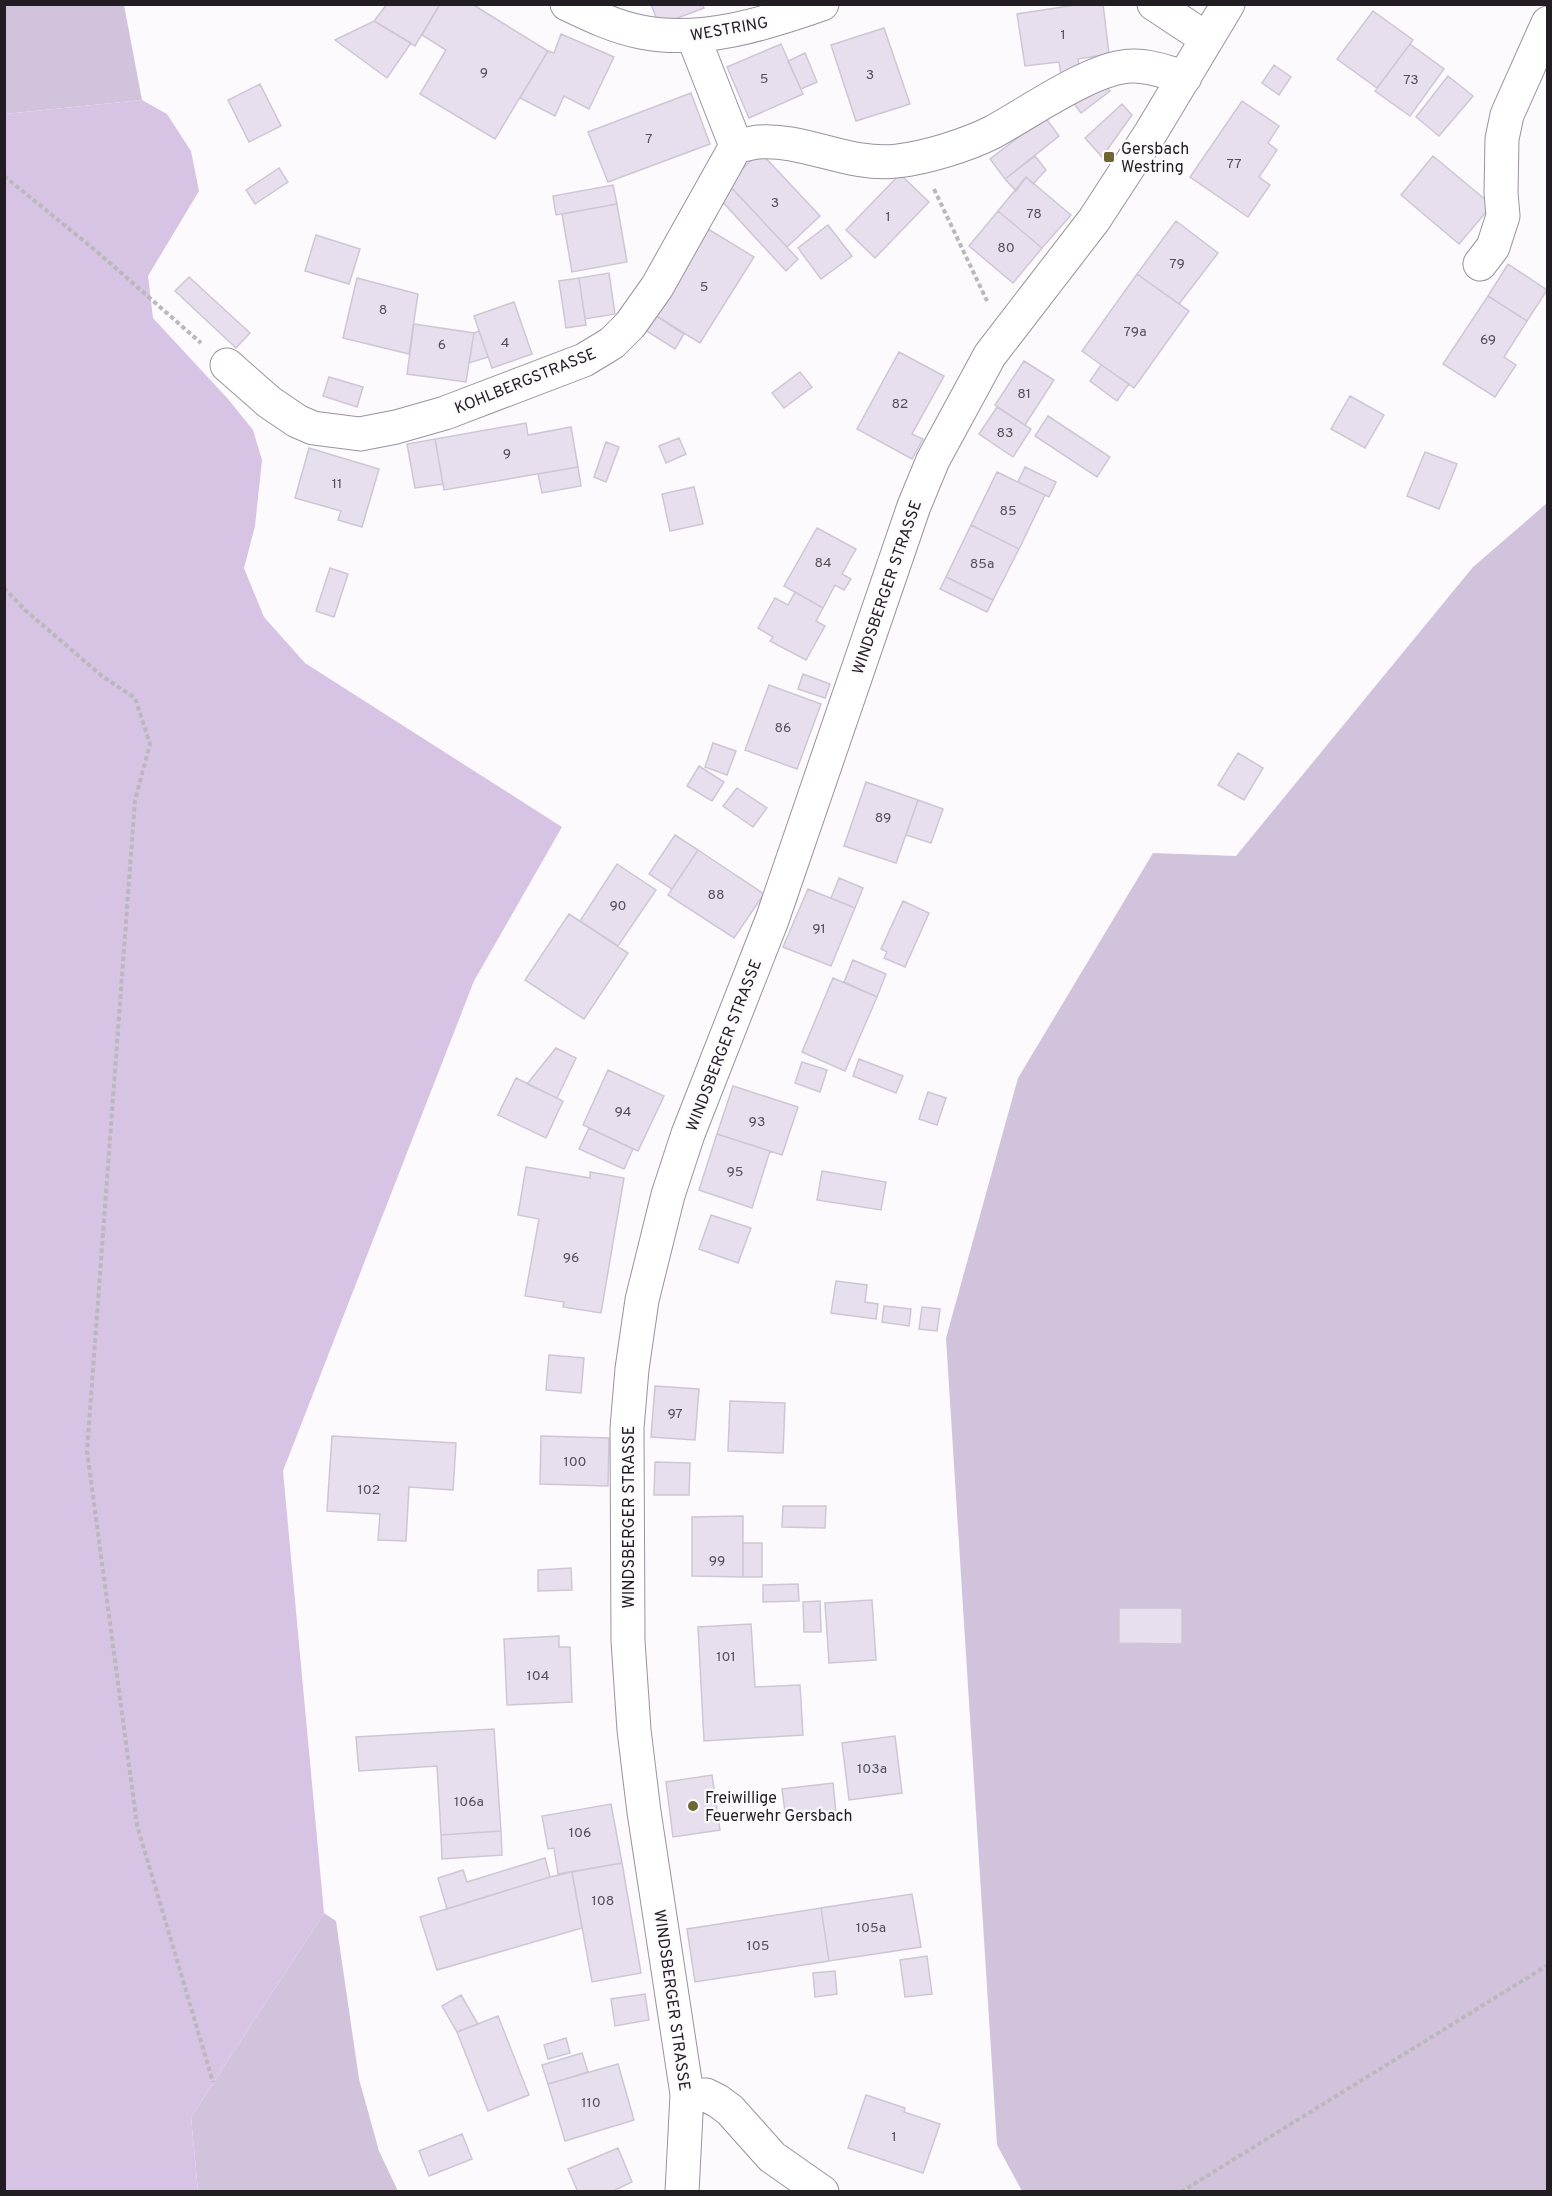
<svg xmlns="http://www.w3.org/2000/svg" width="1552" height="2196" viewBox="0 0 1552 2196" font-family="Overpass,sans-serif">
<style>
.green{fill:#d2c3dd}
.forest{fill:#d7c4e4}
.building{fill:#e7dfee;stroke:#cfc6d5;stroke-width:1.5}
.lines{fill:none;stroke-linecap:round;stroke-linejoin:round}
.minor-casing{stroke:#9a92a0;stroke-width:35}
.path{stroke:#bab8bb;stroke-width:4;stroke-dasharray:4.5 3;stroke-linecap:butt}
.minor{stroke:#fff;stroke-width:33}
.poi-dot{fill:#6e6733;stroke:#fcfafd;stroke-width:2}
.labels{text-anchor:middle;stroke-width:4.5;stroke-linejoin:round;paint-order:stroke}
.number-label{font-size:14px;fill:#524e56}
.street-label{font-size:16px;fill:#211d23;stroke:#fcfafd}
.poi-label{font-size:16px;fill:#211d23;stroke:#fcfafd;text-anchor:start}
</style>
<rect width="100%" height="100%" fill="#fcfafd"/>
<path class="green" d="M5,5H124L142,100L5,114Z
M1547,503V2191H1022L997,2145L946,1338L1018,1078L1153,853L1236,856L1473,567Z
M324,1913L336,1921L359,2079L379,2151L398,2191H198L191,2117Z"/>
<path class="forest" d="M142,100L167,114L191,151L199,191L148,276L153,318L228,399L253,430L262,460L255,526L244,568L264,617L305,663L562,827L474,981L283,1471L324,1913L191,2117L198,2191H5V114Z"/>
<path class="building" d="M387,4H440L415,46L374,21Z
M440,4H472L548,51L495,139L420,94L446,50L422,35Z
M651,4H702L704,8L659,25Z
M1082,4H1103L1109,54L1078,59L1080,72L1061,75L1059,62L1025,66L1017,14Z
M1373,11L1413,40L1377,88L1337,59Z
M374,21L411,43L387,78L335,40Z
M884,28L910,104L856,121L831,45Z
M561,34L614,57L589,109L564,96L555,116L520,98L548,51L554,53Z
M781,44L803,94L749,118L727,67Z
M1410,44L1444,69L1410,116L1375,91Z
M805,53L817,82L801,89L788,61Z
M1274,65L1291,77L1279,95L1262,83Z
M1448,76L1473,96L1439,136L1416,117Z
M1101,79L1110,91L1081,113L1072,101Z
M260,84L281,126L249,142L228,100Z
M691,93L710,144L608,182L588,132Z
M1242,101L1279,126L1268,143L1277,150L1259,177L1270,185L1248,217L1190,177Z
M1122,104L1132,115L1102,157L1085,138Z
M1045,117L1059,136L1005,179L990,159Z
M760,152L820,216L787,247L727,183Z
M1035,156L1046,170L1033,184L1026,177L1016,191L1005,179Z
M1433,156L1492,205L1459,244L1401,195Z
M279,168L288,182L255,204L246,190Z
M900,174L929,202L875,258L846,230Z
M1026,177L1071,215L1042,248L998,211Z
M613,185L617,204L556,215L553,196Z
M731,187L798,259L786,271L719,198Z
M617,204L627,262L572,272L562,214Z
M998,211L1042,248L1013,283L969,246Z
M1176,221L1218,253L1179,304L1137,274Z
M828,225L852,256L821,279L798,248Z
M708,229L754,257L700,343L655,315Z
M316,235L360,249L349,284L305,271Z
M1508,264L1547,290L1527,321L1488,296Z
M609,273L615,314L585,319L579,278Z
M1137,274L1189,311L1134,388L1082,351Z
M189,277L250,333L236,348L175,291Z
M357,278L418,294L409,354L343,338Z
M579,278L586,325L566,328L559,281Z
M1488,296L1527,321L1504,357L1516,365L1495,397L1443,364Z
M514,302L532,354L492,368L474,316Z
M655,315L684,334L675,349L645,330Z
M414,324L474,333L466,382L407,374Z
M479,331L488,357L469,363L474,333Z
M899,352L944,376L912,434L923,439L912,459L857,429Z
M1024,361L1054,380L1025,425L995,405Z
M1101,365L1129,384L1117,401L1090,381Z
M800,372L812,387L784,408L772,393Z
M329,377L363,387L357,407L323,396Z
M1350,396L1384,415L1365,448L1331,429Z
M997,407L1031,429L1013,457L979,434Z
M1048,416L1110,457L1097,477L1035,436Z
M526,423L528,435L571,427L578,467L444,490L435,439Z
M679,438L686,454L666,463L659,446Z
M435,439L443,484L415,488L407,444Z
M606,442L619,447L606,482L594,477Z
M309,448L379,469L362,527L338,520L341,511L295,498Z
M1425,452L1457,464L1439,509L1407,496Z
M578,467L581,486L542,493L538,474Z
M1025,467L1056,482L1049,497L1018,482Z
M997,472L1045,495L1019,549L971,525Z
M694,487L703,524L670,531L662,494Z
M971,525L1019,549L993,600L946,577Z
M817,528L856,549L842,574L851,579L844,590L835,585L823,608L784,586Z
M330,568L348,574L334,617L316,611Z
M946,577L993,600L987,612L940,589Z
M795,592L823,608L816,621L825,626L806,660L770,641L773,637L758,628L775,598L788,605Z
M803,674L830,684L825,698L798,689Z
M769,685L821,704L797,769L745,750Z
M713,743L736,751L727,775L705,767Z
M1238,753L1263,768L1244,800L1218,785Z
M699,766L724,782L712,801L687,786Z
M866,782L918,800L896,863L844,846Z
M737,788L767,808L753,827L723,806Z
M918,800L943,809L931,843L906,835Z
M675,835L698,850L672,889L649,874Z
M698,850L764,894L734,938L668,895Z
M617,864L656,890L618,946L580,921Z
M839,878L863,888L855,908L831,898Z
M808,889L855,908L831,966L783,947Z
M903,901L929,913L905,967L884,958L887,952L881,949Z
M569,914L628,953L584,1019L525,980Z
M853,960L886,974L877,997L844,982Z
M833,978L877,997L845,1071L802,1052Z
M556,1048L576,1058L557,1098L527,1084Z
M859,1059L903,1076L896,1093L853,1076Z
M802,1062L827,1070L820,1092L795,1083Z
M608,1070L664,1096L638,1151L583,1125Z
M516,1078L563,1101L546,1138L498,1115Z
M733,1086L798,1107L782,1155L717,1134Z
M928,1092L946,1098L937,1125L919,1119Z
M589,1128L633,1149L624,1169L579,1149Z
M717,1134L770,1151L752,1208L699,1190Z
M526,1167L590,1178V1172L624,1178L601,1313L563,1307L564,1302L525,1296L539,1219L518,1215Z
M822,1171L886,1182L881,1210L817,1200Z
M711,1215L751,1228L738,1263L699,1249Z
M836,1281L867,1285L865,1302L878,1304L876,1319L831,1313Z
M884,1306L911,1309L909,1326L882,1322Z
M922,1307L940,1309L937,1331L919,1329Z
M549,1355L584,1358L581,1393L546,1390Z
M655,1386L699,1389L695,1440L651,1437Z
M730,1401L785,1403L783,1453L728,1451Z
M332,1436L456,1443L453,1490L409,1487L406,1541L378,1540L380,1514L327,1511Z
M541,1436L609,1438L608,1486L540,1484Z
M655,1462L690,1463L689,1495H654Z
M783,1506H826L825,1528L782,1527Z
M743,1516V1577L692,1576V1517Z
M743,1543H762V1577H743Z
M571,1568L572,1590L538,1591V1570Z
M798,1584L799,1601L763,1602V1585Z
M872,1600L876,1660L829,1663L825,1603Z
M820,1601L821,1632H804L803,1602Z
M1119,1608H1182V1644L1119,1643Z
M751,1624L755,1687L800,1685L803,1735L704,1741L698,1627Z
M559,1636V1647H570L572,1702L507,1705L504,1639Z
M494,1729L501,1831L441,1835L437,1766L359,1771L356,1737Z
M895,1736L902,1793L849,1800L842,1743Z
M712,1775L720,1830L673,1837L666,1782Z
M833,1783L836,1813L786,1820L782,1789Z
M611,1804L622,1863L558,1874L554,1848L548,1849L542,1816Z
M501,1831L502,1855L442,1859L441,1835Z
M545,1858L550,1877L447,1909L438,1878L463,1870L467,1882Z
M622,1863L641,1973L592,1982L572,1872Z
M572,1872L582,1928L437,1970L420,1917L550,1877Z
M912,1894L921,1947L829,1961L821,1908Z
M821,1908L829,1961L695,1982L687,1929Z
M927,1956L932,1994L905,1997L900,1960Z
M835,1971L837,1994L815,1997L813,1973Z
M645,1994L649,2020L615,2026L611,1999Z
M461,1995L478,2024L457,2032L442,2006Z
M498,2016L529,2095L488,2111L457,2032Z
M566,2038L570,2053L548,2059L544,2045Z
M582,2053L588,2072L548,2084L542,2065Z
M618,2064L634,2120L565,2141L548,2084Z
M866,2095L905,2108L904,2112L940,2124L923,2173L848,2148Z
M462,2134L472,2159L429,2176L419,2151Z
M618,2148L632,2182L611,2192H578L568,2169Z"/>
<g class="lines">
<defs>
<path id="minor" d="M567,4C590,15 615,27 641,32C702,44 765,24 822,4
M1154,4L1207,39
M736,146C743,145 751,143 758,142C804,138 849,167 897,161C926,158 967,145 993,132C1028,113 1094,66 1132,66C1149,65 1168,73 1185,77
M1480,264L1493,247L1503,216L1501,193L1502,139L1507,115L1548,23
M227,365L269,402L297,421L313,428L360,434L396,427L445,413L584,360L612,343L630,325L657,287L736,146L693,36
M687,2094L706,2095L718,2101L730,2110L772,2157L822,2192
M682,2192L687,2094L644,1812L634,1730L628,1641L627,1428L632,1369L642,1300L668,1195L688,1134L772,920L914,506L933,460L990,355L1094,220L1150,134L1228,4"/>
</defs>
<use href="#minor" class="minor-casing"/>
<path class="path" d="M4,176L95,250L201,343
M934,189L987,301
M4,588L25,610L102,676L135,698L150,744L135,800L87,1451L137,1825L213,2082
M1181,2192L1548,1965"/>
<use href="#minor" class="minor"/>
</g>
<g class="poi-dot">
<rect x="1103" y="151" width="12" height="12" rx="3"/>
<circle cx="693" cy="1806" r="6"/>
</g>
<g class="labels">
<g class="number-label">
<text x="1063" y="39">1</text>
<text x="484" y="77">9</text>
<text x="870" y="79">3</text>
<text x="764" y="83">5</text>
<text x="1411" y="84">73</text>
<text x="649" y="143">7</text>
<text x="1234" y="168">77</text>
<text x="775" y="207">3</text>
<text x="1034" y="218">78</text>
<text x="888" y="221">1</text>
<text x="1006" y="252">80</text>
<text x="1177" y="268">79</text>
<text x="704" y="291">5</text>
<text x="383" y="314">8</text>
<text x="1135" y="336">79a</text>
<text x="1488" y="344">69</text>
<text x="505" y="347">4</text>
<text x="442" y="349">6</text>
<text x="1024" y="398">81</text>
<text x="900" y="408">82</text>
<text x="1005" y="437">83</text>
<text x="507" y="458">9</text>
<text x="337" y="488">11</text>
<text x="1008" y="515">85</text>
<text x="823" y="567">84</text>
<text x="982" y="568">85a</text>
<text x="783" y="732">86</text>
<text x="883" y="822">89</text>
<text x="716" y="899">88</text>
<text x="618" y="910">90</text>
<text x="819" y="933">91</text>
<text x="623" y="1116">94</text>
<text x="757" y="1126">93</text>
<text x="735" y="1176">95</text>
<text x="571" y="1262">96</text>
<text x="675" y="1418">97</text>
<text x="575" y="1466">100</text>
<text x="369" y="1494">102</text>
<text x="717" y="1565">99</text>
<text x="726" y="1661">101</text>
<text x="538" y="1680">104</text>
<text x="872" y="1773">103a</text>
<text x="469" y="1806">106a</text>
<text x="580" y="1837">106</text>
<text x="603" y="1905">108</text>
<text x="871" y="1932">105a</text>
<text x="758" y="1950">105</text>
<text x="591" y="2107">110</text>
<text x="894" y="2141">1</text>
</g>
<g class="street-label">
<text transform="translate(729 28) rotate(-10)" y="6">WESTRING</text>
<text transform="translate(525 380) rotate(-22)" y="6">KOHLBERGSTRASSE</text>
<text transform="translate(886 587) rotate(-71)" y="6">WINDSBERGER STRASSE</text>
<text transform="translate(723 1045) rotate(-69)" y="6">WINDSBERGER STRASSE</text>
<text transform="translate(628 1517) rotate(-90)" y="6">WINDSBERGER STRASSE</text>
<text transform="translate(673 2000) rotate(82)" y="6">WINDSBERGER STRASSE</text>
</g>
<g class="poi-label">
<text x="1121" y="154">Gersbach<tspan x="1121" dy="18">Westring</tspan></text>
<text x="705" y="1803">Freiwillige<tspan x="705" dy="18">Feuerwehr Gersbach</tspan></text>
</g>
</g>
<rect width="1552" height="2196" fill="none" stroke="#211d23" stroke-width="12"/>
</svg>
